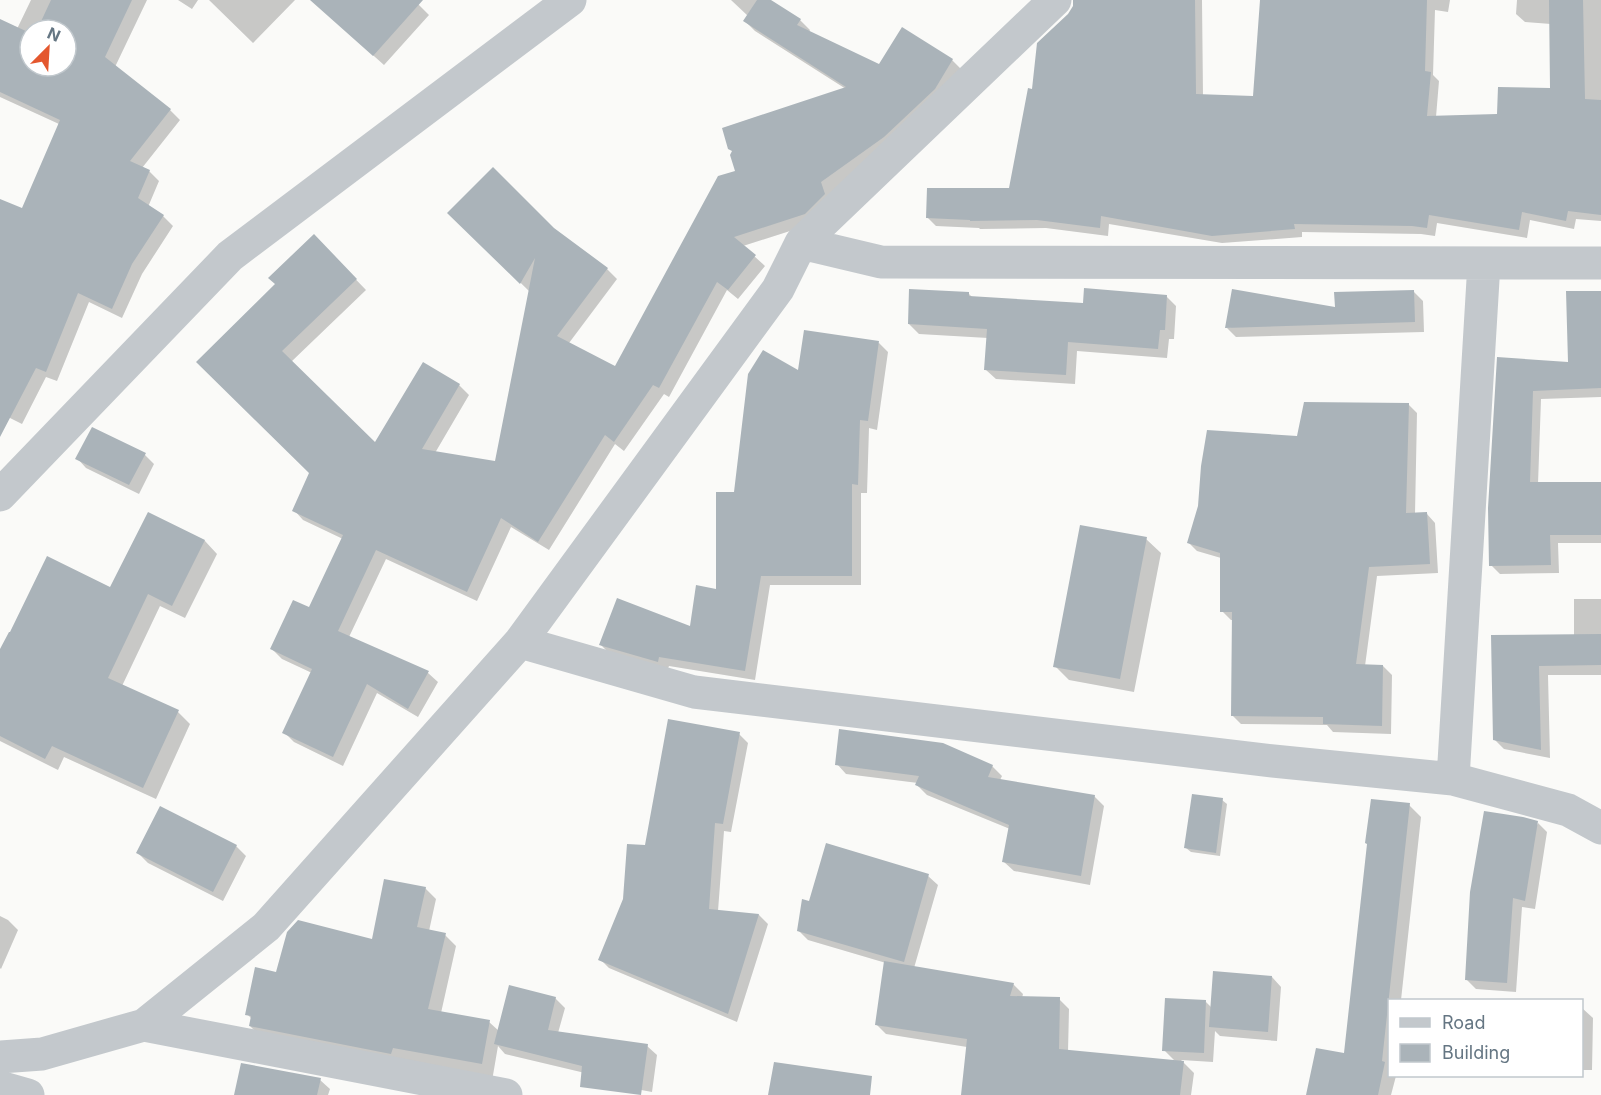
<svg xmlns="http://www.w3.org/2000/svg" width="1601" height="1095" viewBox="0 0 1601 1095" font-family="Inter,sans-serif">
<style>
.shadow{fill:#0003;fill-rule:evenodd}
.building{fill:#aab3b9}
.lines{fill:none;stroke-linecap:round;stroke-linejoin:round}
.minor{stroke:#c3c8cc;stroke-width:33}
</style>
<rect width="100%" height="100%" fill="#fafaf8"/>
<path class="shadow" d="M31,0H147L115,67L170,110L180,120L142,168L149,171L159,181L148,207L163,216L173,226L142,274L122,318L89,302L57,381L46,377L22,424L0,413V206L23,210L59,124L0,97V21L17,29ZM30,30H66V66H30Z
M178,0H198L192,9Z
M209,0H295L253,43Z
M311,0H414L429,15L384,65Z
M731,0H769L800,20L810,30L809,32L879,66L952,60L962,70L815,223L743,246L765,266L738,299L727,290L669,397L664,394L624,451L615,444L549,550L511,527L477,601L386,559L349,637L428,673L438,682L418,717L377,693L343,766L294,742L284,732L312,673L282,659L272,649L310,609L343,539L303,520L294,510L311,473L198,362L277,284L314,236L366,290L291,362L375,445L459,385L469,395L435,453L496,463L530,292L449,213L553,229L607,269L617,279L569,343L616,368L737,172L846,89L755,31L745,21L748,16Z
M1075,0H1202L1203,96L1254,98L1348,0H1450L1448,12L1435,10L1433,75L1439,81L1436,117L1499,116L1552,89L1551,24L1525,22L1516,14L1517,0H1601V221L1576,219L1574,229L1530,220L1527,238L1437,223L1435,236L1421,234L1302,232V237L1222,243L1109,224L1108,236L1046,228L980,229L979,228L936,226L927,217L1010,189L1033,90L1074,6Z
M1413,291L1423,301L1424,332L1236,337L1227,328L1336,308Z
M1601,293V397L1541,399L1538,484H1601V543H1558L1559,573L1500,574L1491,565L1499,359L1569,364Z
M969,294L973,298L1084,305L1166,296L1176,306L1174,339H1169L1167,358L1077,351L1075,384L996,379L986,370L988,338L919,334L909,324Z
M879,343L888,352L877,430L869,428L867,493H861V585H770L755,680L669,666L667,671L610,654L601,645L691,628L718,590L735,493L799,373Z
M1408,404L1417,413L1415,514H1427L1435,523L1438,573L1377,576L1365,666H1383L1392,675L1391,734L1333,732L1327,725L1241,724L1232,715L1234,620H1231L1222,611L1221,558L1197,551L1188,542L1298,437Z
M145,455L154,464L139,494L86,468L77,458Z
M149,514L205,541L217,554L185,618L160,606L122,686L178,712L190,724L156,799L64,757L58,770L0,741V652L111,589Z
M1146,539L1161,553L1134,692L1069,680L1055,666Z
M1574,599H1601V675H1548L1550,758L1504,749L1494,739L1492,636H1574Z
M739,734L748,743L731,832L724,831L718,911L759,915L768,924L737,1022L609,968L600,959L646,847Z
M837,764L992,766L1002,776L1000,780L1094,796L1104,806L1090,885L1014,871L1004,862L1010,829L927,795L917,785L918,783L846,774Z
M1222,800L1227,804L1220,856L1191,852L1186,848Z
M1409,805L1421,817L1401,1000H1390V1076H1396L1391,1095H1308L1346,1055Z
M1538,823L1547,832L1535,909L1522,907L1516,992L1476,989L1466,979Z
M236,846L246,856L223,901L148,863L138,853Z
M928,876L938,885L914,968L1013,984L1023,994L1022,998L1059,999L1069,1009L1068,1052L1176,1062L1164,1050L1206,1002L1212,1008L1272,977L1281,987L1277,1041L1220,1036L1215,1031L1213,1062L1181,1060L1194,1073L1191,1095H963L967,1047L886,1034L876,1024L886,963L808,940L798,930L810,902Z
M425,888L436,899L429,931L445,935L456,946L441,1013L489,1022L499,1031L555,998L565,1008L558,1033L647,1046L657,1055L652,1092L593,1081L585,1073L505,1054L498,1046L492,1081L261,1037L250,1026L252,1019L247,1014L277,974L373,941Z
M0,916L8,920L18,930L1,969L0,968Z
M1582,1008L1593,1018L1592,1070H1582Z
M320,1080L330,1089L328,1095H236Z"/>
<path class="building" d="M51,0H132L105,57L171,109L130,161L150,170L138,198L164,215L132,264L112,309L78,293L46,372L36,368L0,437V199L22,208L60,120L0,92V19L30,33V66H66V30H37Z
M310,0H423L373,56Z
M757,0H771L801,19L797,25L879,64L902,27L953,59L935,89L884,137L821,182L825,194L805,214L734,237L756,255L728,290L717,282L659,388L653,385L614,442L605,435L538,542L501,518L467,592L376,550L338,631L429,671L408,709L367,684L333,757L282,733L312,669L270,649L293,600L309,607L343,535L292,511L309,473L196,362L275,284L268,278L314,234L357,279L282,351L375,442L423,362L460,384L422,449L495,461L535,258L520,284L447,213L493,167L554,228L608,268L557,336L615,366L718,176L735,171L730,155L732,151L728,149L722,128L846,87L743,21Z
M1073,0H1195L1196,94L1253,96L1260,0H1427L1425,71L1431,72L1427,116L1497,114L1498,87L1550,88L1549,0H1583L1585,99L1601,100V215L1568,211L1566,221L1522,212L1519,230L1429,215L1427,228L1412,226L1294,224L1295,229L1212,236L1101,216L1100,228L1037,220L970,221V220L926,218L927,188H1009L1028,88L1032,89L1037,43L1068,14L1073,6Z
M1084,288L1167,295L1165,330H1160L1158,349L1068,342L1066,375L984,370L987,329L908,324L909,289L969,292V296L1083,303Z
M1232,289L1335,307L1334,292L1414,290L1415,322L1225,328Z
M1566,291H1601V388L1533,391L1530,482H1601V535H1550L1551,565L1489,566L1488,508L1497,357L1568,362Z
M804,330L879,341L868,421L860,420L858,485L852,484V576H761L745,671L659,657L658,662L599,645L617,598L690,626L696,585L716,589V492H734L748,374L763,350L798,370Z
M1304,402L1409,403L1406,513L1427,512L1430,564L1369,567L1356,664L1383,665L1382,726L1323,724V717L1231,716L1232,612H1220V553L1187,543L1198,506L1201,466L1207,430L1297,436Z
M92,427L146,453L129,485L75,459Z
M148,512L205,540L172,606L148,594L108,678L179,710L143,788L52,746L45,759L0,736V649L9,632H10L47,556L110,587Z
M1080,525L1147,537L1120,679L1053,667Z
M1601,634V665L1539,666L1541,750L1493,740L1491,635Z
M668,719L740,732L723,824L715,823L709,909L759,914L728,1014L598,960L623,899L627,844L645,845Z
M839,729L943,743L993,765L988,777L1095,795L1081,876L1002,862L1009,825L915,785L919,776L835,765Z
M1192,794L1223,798L1216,853L1184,848Z
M1371,799L1410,803L1382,1061L1385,1062L1378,1095H1306L1316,1048L1344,1053L1367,844L1365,843Z
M160,806L237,845L213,892L136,853Z
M1484,811L1523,817L1538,821L1525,901L1513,898L1507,983L1465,980L1470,892Z
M826,843L929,874L904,962L797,931L802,899L809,901Z
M384,879L426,887L417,927L446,933L428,1009L490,1020L482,1064L393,1048L391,1054L249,1026L251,1016L245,1015L255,967L276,972L287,932L298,920L372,939Z
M884,961L1014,983L1010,996L1060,997L1059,1049L1184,1061L1180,1095H961L967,1039L875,1025Z
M1213,971L1272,976L1268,1032L1209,1027Z
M509,985L556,997L548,1030L648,1044L641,1095L580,1087L582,1066L494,1044Z
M1165,998L1206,1000L1204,1053L1162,1051Z
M774,1062L872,1076L870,1095H768Z
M241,1063L321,1078L317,1095H234Z"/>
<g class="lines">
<path class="minor" d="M801,243L1055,0
M0,495L230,256L570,0
M520,642L694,692L1273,761L1453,779L1568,810L1601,828
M1453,779L1484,263
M144,1025L506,1095
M0,1057L42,1054L144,1025L266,927L520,642L778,289L801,243L881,262L1601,263
M0,1087L28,1095"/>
</g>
<rect x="1388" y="999" width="195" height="78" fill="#ffffff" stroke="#c1c8cd" stroke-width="1.5"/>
<rect x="1400" y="1018" width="30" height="9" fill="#c3c8cc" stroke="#c1c8cd" stroke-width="1.5"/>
<text x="1442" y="1029" font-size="18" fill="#657683">Road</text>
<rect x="1400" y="1044" width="30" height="18" fill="#aab3b9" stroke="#c1c8cd" stroke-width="1.5"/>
<text x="1442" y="1059" font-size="18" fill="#657683">Building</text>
<g transform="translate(48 48) rotate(24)"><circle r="28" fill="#ffffff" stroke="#c1c8cd" stroke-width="1.5"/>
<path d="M0-4.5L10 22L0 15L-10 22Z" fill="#e4572e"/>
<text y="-9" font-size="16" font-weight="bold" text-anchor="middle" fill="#657683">N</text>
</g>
</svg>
